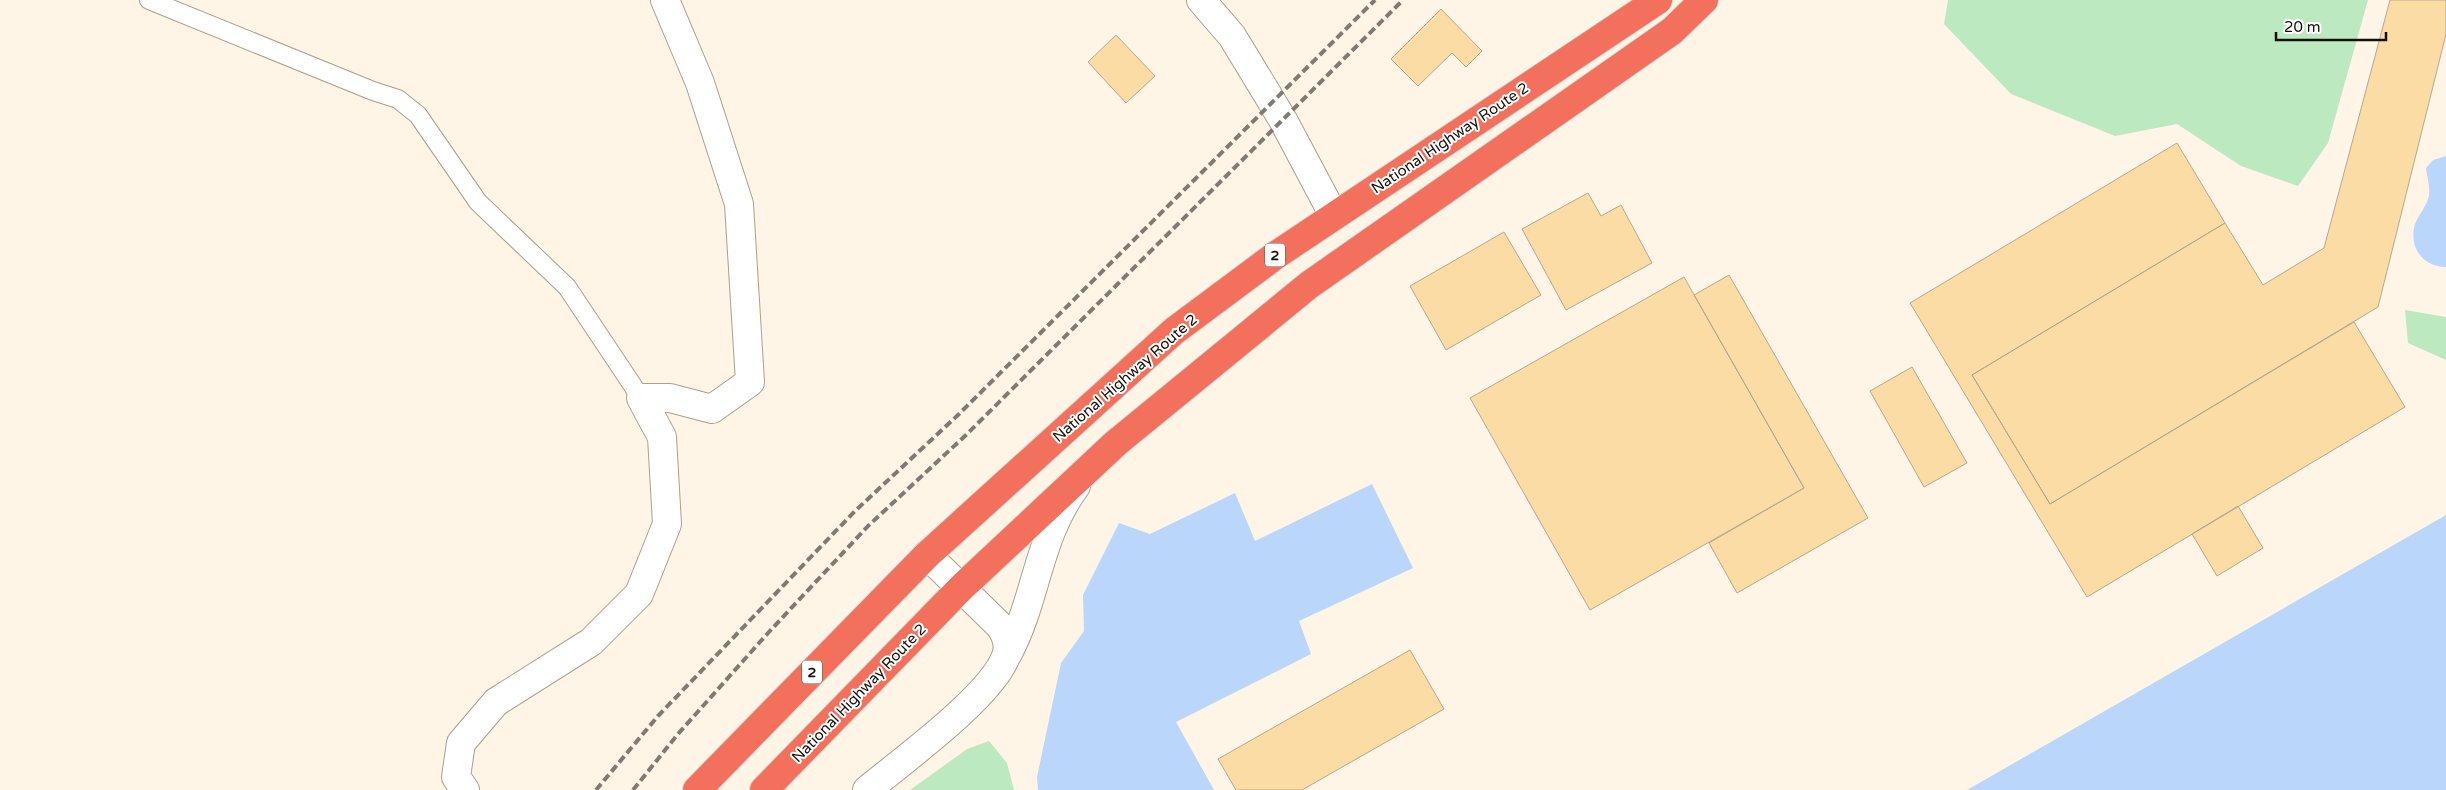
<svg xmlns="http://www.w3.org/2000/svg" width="2446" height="790" viewBox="0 0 2446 790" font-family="'Varela Round',sans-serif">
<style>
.green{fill:#bce9c0}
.water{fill:#bbd6fb}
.building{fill:#fcdca5;stroke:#b5a791}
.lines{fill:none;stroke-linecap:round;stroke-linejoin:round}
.lane-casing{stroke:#ad9f89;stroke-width:20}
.street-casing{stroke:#ad9f89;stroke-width:30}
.highway-casing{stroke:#dad9d7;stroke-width:30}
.lane{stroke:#fff;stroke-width:18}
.street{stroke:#fff;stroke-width:28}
.highway{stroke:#f3705c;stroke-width:28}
.rail{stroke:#817a70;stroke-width:4;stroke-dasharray:8 4;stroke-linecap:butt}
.labels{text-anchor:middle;stroke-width:4;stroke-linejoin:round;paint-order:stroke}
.shield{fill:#fff;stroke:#5b5852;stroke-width:1}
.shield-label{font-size:14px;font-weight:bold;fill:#151008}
.street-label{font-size:15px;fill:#151008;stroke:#fff}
</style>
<rect width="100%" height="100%" fill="#fef5e7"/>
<path class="green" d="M1948,0H2368L2328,143L2298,186L2241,166L2177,124L2115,136L2011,94L1944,24Z
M2405,310L2446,317V360L2408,343Z
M989,741L1007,763L1014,790H910L967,749Z"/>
<path class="water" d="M2446,156V267C2423,267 2408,247 2415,224C2419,214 2427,206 2429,195C2430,187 2427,176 2426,168L2433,160Z
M1372,484L1413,568L1299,621L1311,654L1176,722L1214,790H1038L1037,777L1061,663L1084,631L1083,595L1119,523L1150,534L1235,493L1255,541Z
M2446,515V790H1967Z"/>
<path class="building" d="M2390,0H2446V34L2378,307L2050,504L1972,375L2225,223L2263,285L2324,248Z
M1441,9L1482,51L1466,67L1452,53L1418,86L1391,59Z
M1116,35L1155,76L1126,103L1088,62Z
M2177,143L2225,223L1972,375L2050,504L2354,322L2405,407L2087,597L1910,303Z
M1588,193L1601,216L1621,205L1652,263L1566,310L1522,229Z
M1504,232L1541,295L1446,350L1410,286Z
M1729,275L1868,518L1737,593L1709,543L1804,488L1694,295Z
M1684,277L1804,488L1590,610L1470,398Z
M1912,367L1967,463L1924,487L1870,391Z
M2238,506L2263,548L2217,576L2192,534Z
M1410,650L1444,709L1302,790H1236L1218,759Z"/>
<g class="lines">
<defs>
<path id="lane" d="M149,0L373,91L398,99L418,115L478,202L567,287L641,398"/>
<path id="street" d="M1201,0L1232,36L1283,120L1334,216
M1007,655C1037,600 1037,538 1076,486
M465,790L456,777L461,743L496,702L591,642L639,594L667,524L662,437L641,398H670L712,409L750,382L739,204L700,83L665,0
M867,790C901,762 993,695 1006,656C1010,645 1006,634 999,625L927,555"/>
<path id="highway" d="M697,790L927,555L1174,331L1276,255L1658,0
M764,790L961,588L1116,443L1309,285L1672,31L1704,0"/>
</defs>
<use href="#lane" class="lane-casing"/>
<use href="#street" class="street-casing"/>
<use href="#highway" class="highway-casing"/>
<use href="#lane" class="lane"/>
<use href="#street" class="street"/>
<use href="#highway" class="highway"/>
<path class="rail" d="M596,790L658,716L855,511L958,415L1375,0
M633,790L678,734L768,633L868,526L966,435L1403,0"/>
</g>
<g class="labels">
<g class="shield">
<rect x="1265" y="243.5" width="20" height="23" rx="4"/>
<rect x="802" y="660.5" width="20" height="23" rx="4"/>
</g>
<g class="shield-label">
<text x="1275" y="260">2</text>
<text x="812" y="677">2</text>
</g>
<g class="street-label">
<text transform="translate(1450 138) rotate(-34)" y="5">National Highway Route 2</text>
<text transform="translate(1125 378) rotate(-41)" y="5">National Highway Route 2</text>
<text transform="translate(859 693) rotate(-46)" y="5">National Highway Route 2</text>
</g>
</g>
<path d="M2276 32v8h110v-8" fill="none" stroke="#151008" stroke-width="2.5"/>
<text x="2284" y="32" font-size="15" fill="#151008" stroke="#ffffff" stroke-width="4" paint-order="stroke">20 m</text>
</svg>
